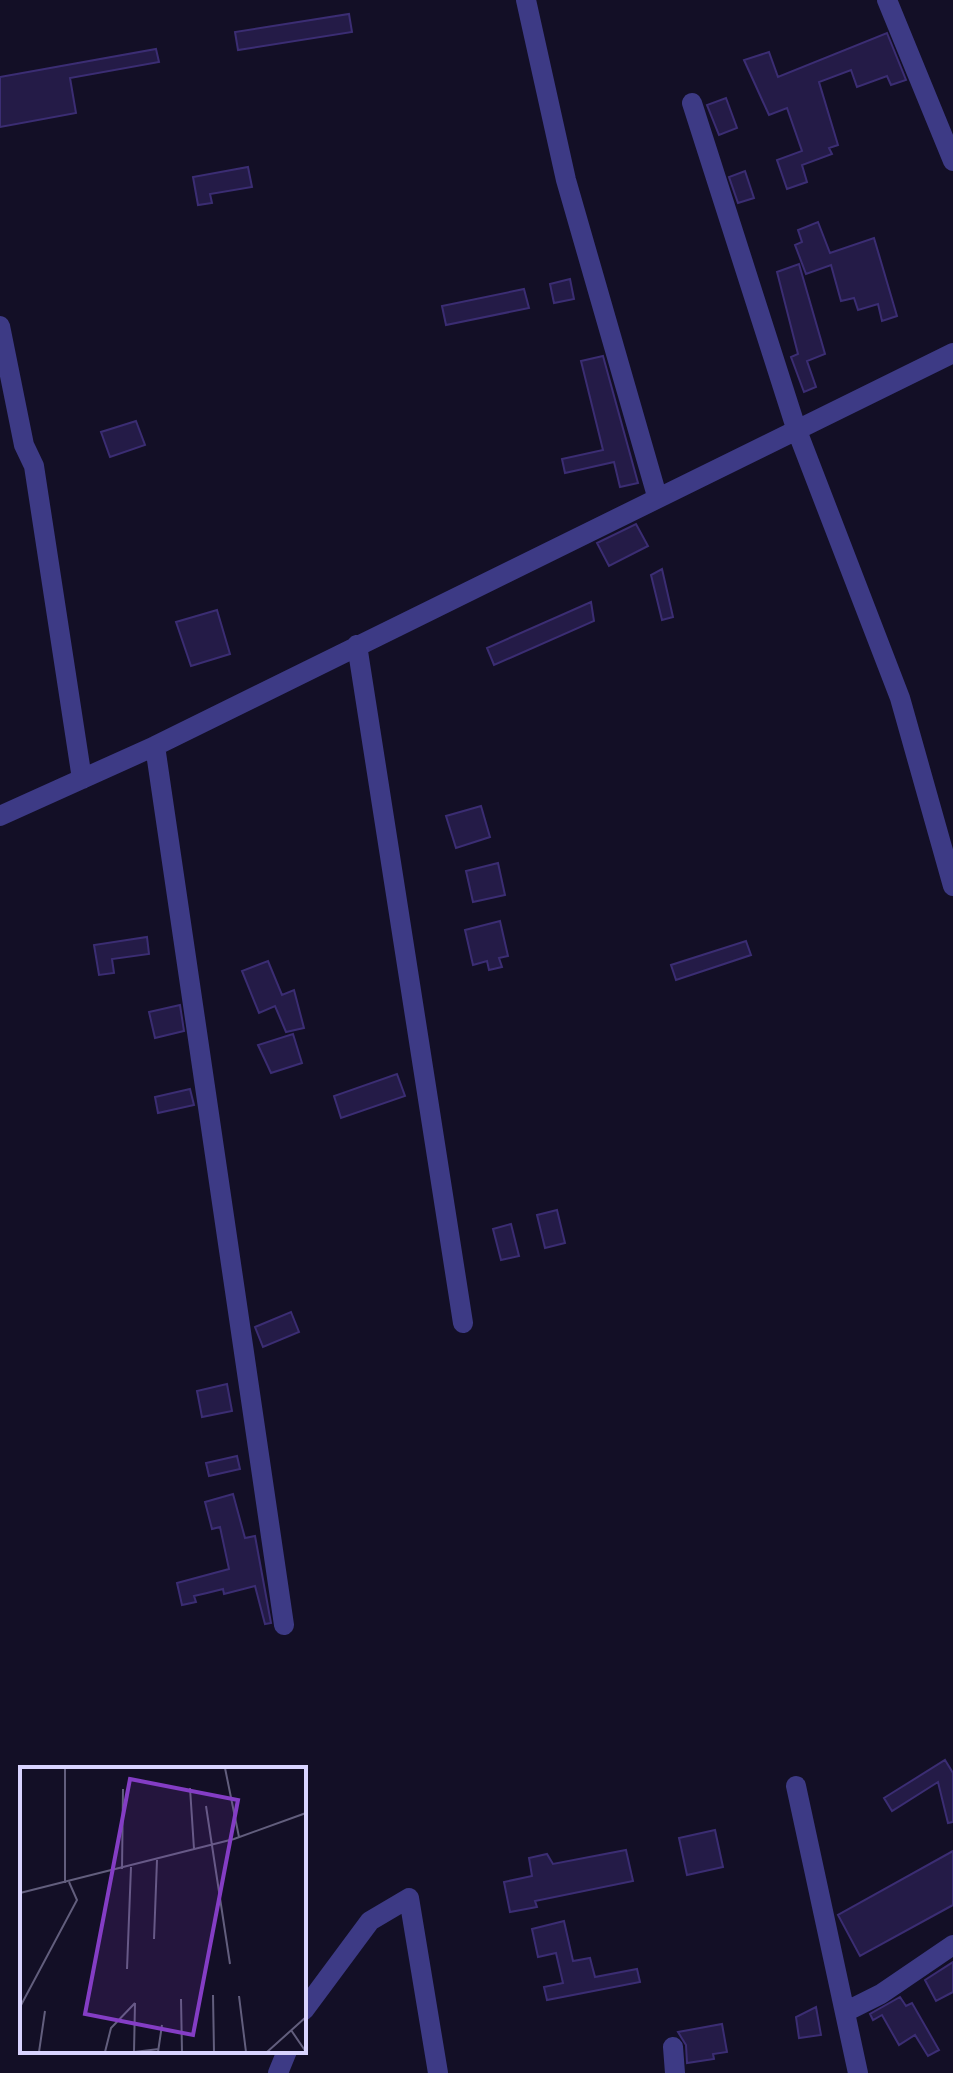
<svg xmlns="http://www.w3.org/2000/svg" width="953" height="2073" viewBox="0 0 953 2073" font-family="'Public Sans',sans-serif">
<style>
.building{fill:#241b47;stroke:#3b2d73;stroke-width:2}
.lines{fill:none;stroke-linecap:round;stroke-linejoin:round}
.street{stroke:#3d3a85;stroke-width:20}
.inset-road{fill:none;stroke:#625e7d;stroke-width:2}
.view{fill:#843dc5;fill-opacity:0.15;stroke:#843dc5;stroke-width:4}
.inset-edge{fill:none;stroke:#d9d4ff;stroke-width:4}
</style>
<rect width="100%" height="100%" fill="#130f26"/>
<path class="building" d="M349,14L352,32L238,50L235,32Z
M887,33L906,80L891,85L887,76L857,87L851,70L819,82L838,145L829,148L832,154L802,165L807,182L787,189L777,160L802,151L787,108L769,115L744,60L769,52L778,77Z
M156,49L159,62L70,78L76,113L0,127V77Z
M726,98L737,128L719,135L707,105Z
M248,167L252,187L210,194L212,203L198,205L193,177Z
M745,171L754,198L738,203L729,177Z
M818,222L830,253L874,238L897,316L882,321L878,304L858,310L854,298L841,301L831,265L806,274L795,245L802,242L798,230Z
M799,264L825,354L807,361L816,387L804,392L791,357L798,354L777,272Z
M570,279L574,299L554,303L550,284Z
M524,289L529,308L446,325L442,306Z
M603,356L638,483L620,487L614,462L565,473L562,459L603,450L581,361Z
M136,421L145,445L110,457L101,432Z
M636,524L648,546L609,566L597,543Z
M662,569L673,617L662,620L651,575Z
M591,602L594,621L494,665L487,648Z
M217,610L230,654L191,666L176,622Z
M481,806L490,837L456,848L446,816Z
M498,863L505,895L473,902L466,871Z
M500,921L508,956L499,958L502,967L489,970L487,961L473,965L465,930Z
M147,937L149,954L112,959L114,973L99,975L94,945Z
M746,941L751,955L676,980L671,965Z
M268,961L282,995L294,990L304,1028L286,1032L275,1006L259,1013L242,971Z
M180,1005L184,1031L155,1038L149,1012Z
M293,1034L302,1063L271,1073L258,1045Z
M397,1074L405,1096L341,1118L334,1096Z
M190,1089L194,1105L158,1113L155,1097Z
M557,1210L565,1243L545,1248L537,1215Z
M511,1224L519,1256L501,1260L493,1229Z
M291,1312L299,1332L263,1347L255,1327Z
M227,1384L232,1411L202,1417L197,1391Z
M237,1456L240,1469L209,1476L206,1463Z
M233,1494L245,1538L255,1536L271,1623L265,1624L255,1586L224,1594L223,1589L207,1593L194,1596L196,1602L182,1605L177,1583L229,1569L220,1527L212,1529L205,1502Z
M945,1760L953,1773V1822L948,1823L938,1782L892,1811L884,1798Z
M715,1830L723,1867L687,1875L679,1838Z
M626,1850L633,1881L535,1901L537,1907L510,1912L504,1882L532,1876L529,1858L547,1854L553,1864Z
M953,1851V1905L860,1956L838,1915Z
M564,1921L573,1961L590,1958L595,1977L637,1969L640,1982L547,2000L544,1987L563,1983L556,1953L538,1957L532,1929Z
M953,1962V1992L936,2001L925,1980Z
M900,1997L906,2006L912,2003L939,2050L928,2056L915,2035L899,2045L882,2015L873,2020L870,2014Z
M816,2007L821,2035L799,2038L796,2017Z
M722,2024L727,2052L713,2054L714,2059L687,2063L686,2045L678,2032Z"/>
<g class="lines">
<path class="street" d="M526,0L566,180L657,496
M887,0L953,161
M692,103L796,428L900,698L953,886
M0,326L24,445L34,466L82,779
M357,645L463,1323
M155,746L284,1625
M0,816L155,746L953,353
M796,1786L858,2073
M304,2010L370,1921L409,1898L438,2073
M845,2012L881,1994L953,1945
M673,2047L675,2073
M278,2073L287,2051"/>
</g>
<g transform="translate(20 1767)">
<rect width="286" height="286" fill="#130f26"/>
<path class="inset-road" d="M205,1L219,70M170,21L174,82M186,39L210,197M102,102L103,22M45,116V1M0,126L214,72L286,46M134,172L137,93M107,202L111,100M193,228L194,285M219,229L226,285M161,232L162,285M115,236L114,285L139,282M0,240L57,133L49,115M271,263L286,285M19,285L25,244M85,285L91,261L115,236M138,285L142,258M247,285L286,250"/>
<path class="view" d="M110,12L218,33L173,268L65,247Z"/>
<rect width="286" height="286" class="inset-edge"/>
</g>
</svg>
